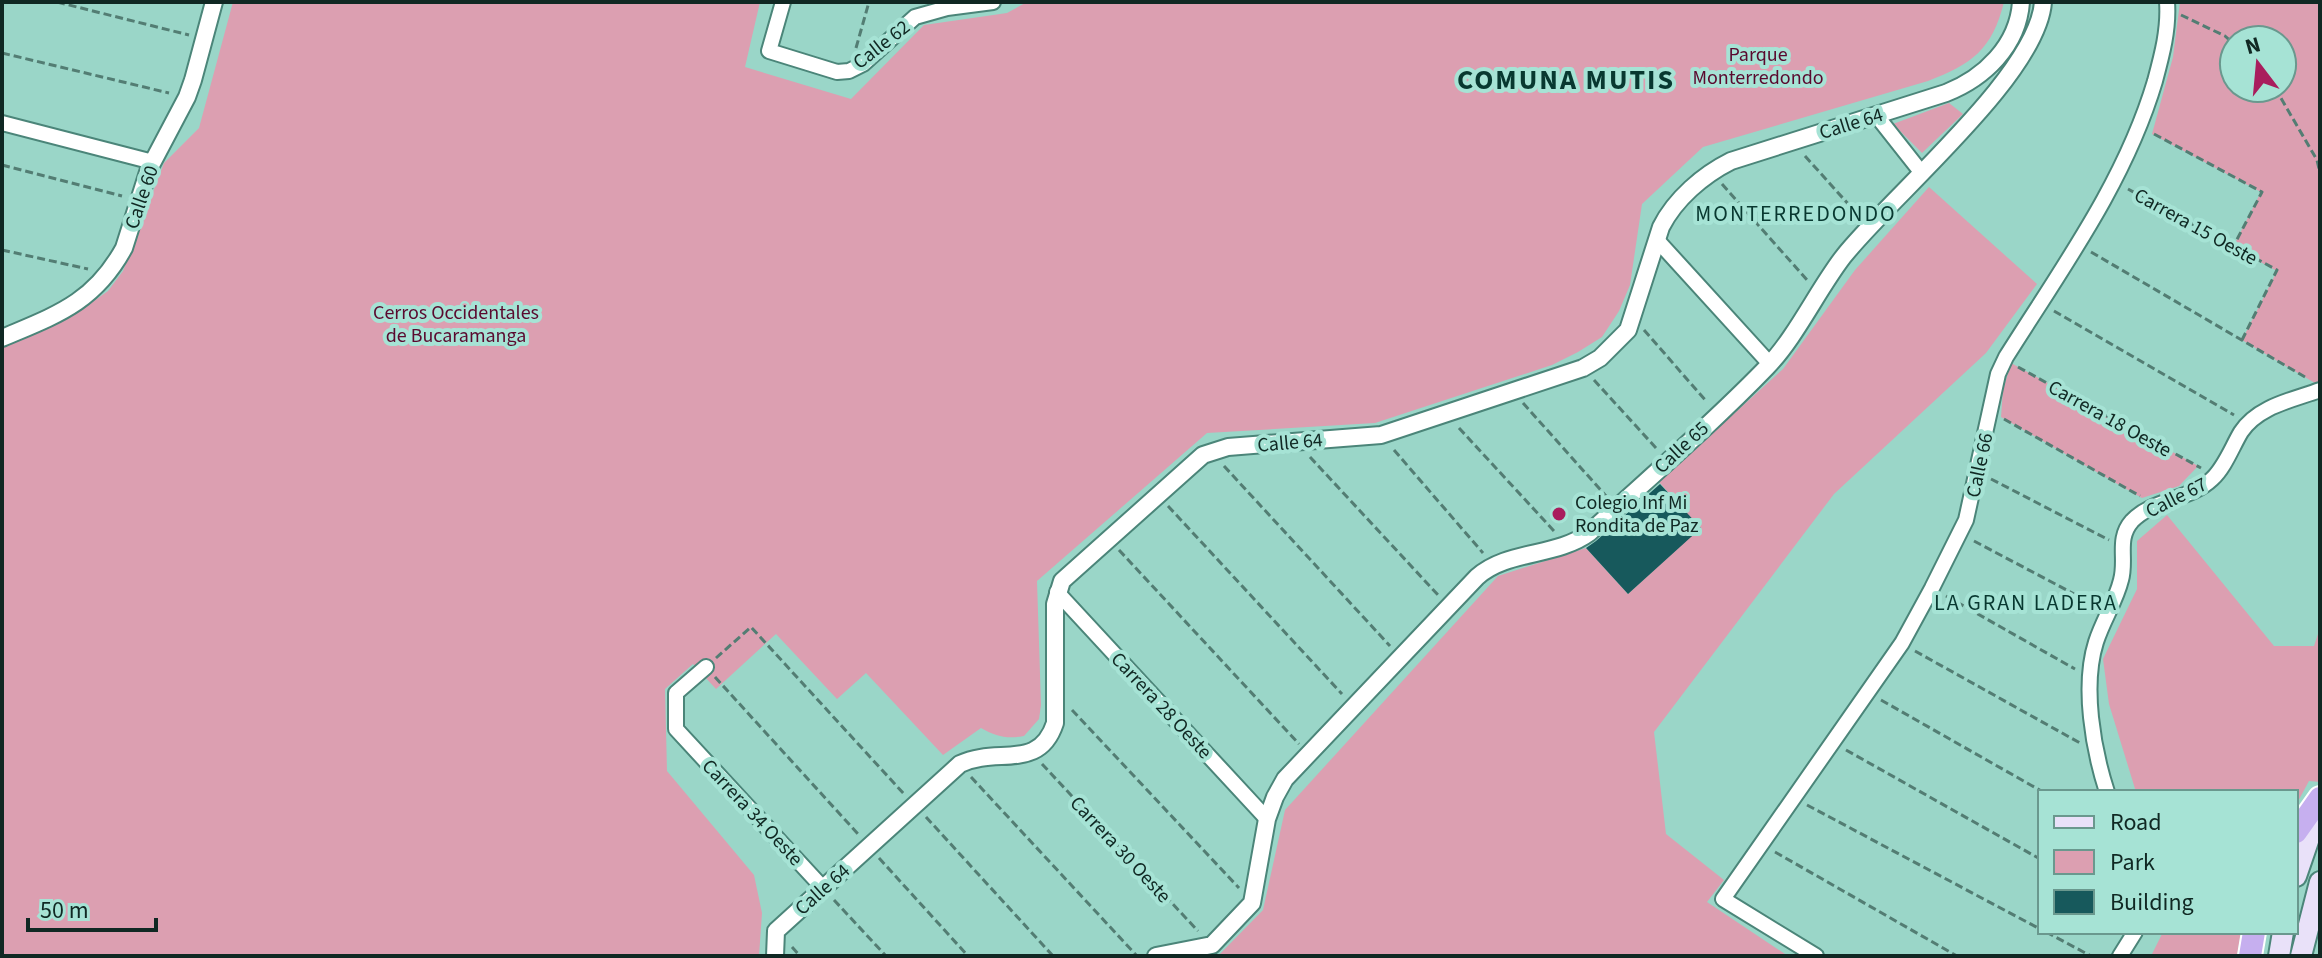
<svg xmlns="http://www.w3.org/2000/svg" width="2322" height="958" viewBox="0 0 2322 958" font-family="'Source Sans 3',sans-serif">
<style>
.green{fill:#dc9fb1;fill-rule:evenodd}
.building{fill:#17595c}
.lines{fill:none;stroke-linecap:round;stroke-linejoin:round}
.minor-casing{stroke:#4b8579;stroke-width:18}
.tertiary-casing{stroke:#4b8579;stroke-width:20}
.secondary-casing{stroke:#4b8579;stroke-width:24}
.trunk-casing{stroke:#fff;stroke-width:26}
.path{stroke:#537d73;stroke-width:3;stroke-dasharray:8 4;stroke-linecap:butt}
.minor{stroke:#fff;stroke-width:14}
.tertiary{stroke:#fff;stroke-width:16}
.secondary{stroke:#e9e1f9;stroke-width:20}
.trunk{stroke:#c6afef;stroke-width:22}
.poi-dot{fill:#a91d5d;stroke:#a6e3d5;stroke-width:3}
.labels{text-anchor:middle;stroke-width:8;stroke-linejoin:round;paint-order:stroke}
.street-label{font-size:20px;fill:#102823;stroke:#a6e3d5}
.park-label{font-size:20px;fill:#5a092e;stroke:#a6e3d5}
.poi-label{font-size:20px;fill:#102823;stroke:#a6e3d5;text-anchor:start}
.neighbourhood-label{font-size:22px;letter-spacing:2px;fill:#083830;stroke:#a6e3d5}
.district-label{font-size:28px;font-weight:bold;letter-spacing:2px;fill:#083830;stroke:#a6e3d5}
</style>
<rect width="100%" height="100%" fill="#9ad6c8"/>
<path class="green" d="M233,2H760L745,67L851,99L924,25L1007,13L1027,2H2004C1992,50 1972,64 1928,81L1703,147L1642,204L1630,285L1619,311L1602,337L1578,352L1552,365L1375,423L1207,433L1037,581L1041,705L1039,719L1024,736C1007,739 997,737 981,728L943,755L866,673L837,699L776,634L716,689L693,664L665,689L667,771L754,875L762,913L759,956H2V347L84,308L108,291L123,271L164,163L199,128Z
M2180,2H2320V386L2242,340L2277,271L2233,247L2261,192L2152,134L2173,57ZM2234,40H2282V88H2234Z
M1949,103L1963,114L1922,153L1893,124Z
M1929,187L2037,284L1986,353L1834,494L1654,732L1666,834L1724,880L1707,902L1788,956H1218L1263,910L1285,810L1498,576L1586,548L1628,594L1700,528L1659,482L1783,369L1855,270Z
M2011,363L2031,374L2198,466L2179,486L2142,498L2001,417L2003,390Z
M2167,515L2274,646H2314L2320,628V782L2309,781L2296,805V792H2136L2109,704L2103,659L2137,589V541Z
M2163,932H2241L2237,956H2151Z"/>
<path class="building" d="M1660,484L1701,528L1628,594L1586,548L1596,541Z"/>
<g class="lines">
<defs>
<path id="minor" d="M783,2L769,51L837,72L849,71L863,64L915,17L947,8L993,2
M1876,115L1921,172
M2,123L153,162
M1657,240L1770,364
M1057,592L1267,819
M706,667L676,693V729L823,888
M2107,792C2093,749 2082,686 2096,642C2103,620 2116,601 2121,580C2127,559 2116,539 2132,521C2153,499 2190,500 2212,479C2225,467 2232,447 2241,432C2258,406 2293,400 2320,390
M1816,956L1723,899L1902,643L1932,588L1966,520L1998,374L2006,357C2062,268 2125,182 2155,81C2162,55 2169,29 2167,2
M2120,956L2135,932"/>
<path id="tertiary" d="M2,338C56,315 94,303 124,248L149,169L187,97L193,80L214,2
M775,956L776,931L960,764C997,746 1039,772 1055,723V604L1062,581L1203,455L1228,447L1381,435L1583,368L1600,358L1628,330L1661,227C1675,199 1703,175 1731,161L1946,93C1984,78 2018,46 2021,2
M1156,956L1212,945L1252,903L1267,819L1275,797L1285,779L1477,577C1507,550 1556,557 1589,533C1649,478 1711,425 1767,367C1796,337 1817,291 1843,257C1891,196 2038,75 2043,2"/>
<path id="secondary" d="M2296,876L2320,806
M2279,956L2283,932
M2301,956L2320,882"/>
<path id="trunk" d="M2296,832L2320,798
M2250,956L2254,932"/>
</defs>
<use href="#minor" class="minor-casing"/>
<use href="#tertiary" class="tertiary-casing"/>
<use href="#secondary" class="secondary-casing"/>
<use href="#trunk" class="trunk-casing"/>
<path class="path" d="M57,2L189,35
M2181,15L2225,36L2234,44
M856,48L869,2
M2,53L169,93
M2275,88L2317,160L2320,173
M2154,134L2262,192L2233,247
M1805,156L1859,216
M2,165L122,196
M1722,184L1807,280
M2128,189L2277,270L2242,340
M2,250L88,269
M2091,252L2305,377
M2054,311L2234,415
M1644,330L1707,402
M2018,367L2201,468
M1594,380L1656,448
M1523,403L1606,496
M2004,419L2140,496
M1459,428L1554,531
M1394,450L1483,553
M1310,457L1438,595
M1224,466L1390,646
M1991,479L2109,540
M1168,506L1342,694
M1974,541L2095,605
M1119,550L1299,744
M1946,596L2075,669
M1915,651L2080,743
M716,658L751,627L904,794
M715,677L858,834
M1881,700L2043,792
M1072,710L1239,888
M1846,750L2040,859
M1042,764L1198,931
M971,777L1137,956
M1807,805L2040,929
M926,817L1053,956
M1775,852L1957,956
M879,858L968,956
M834,900L886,956
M2046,932L2091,956
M792,947L800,956"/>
<use href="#minor" class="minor"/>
<use href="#tertiary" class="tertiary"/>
<use href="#secondary" class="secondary"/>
<use href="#trunk" class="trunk"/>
</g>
<circle class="poi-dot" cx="1559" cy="514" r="8"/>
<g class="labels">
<g class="street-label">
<text transform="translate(881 44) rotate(-38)" y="7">Calle 62</text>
<text transform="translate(1851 123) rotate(-17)" y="7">Calle 64</text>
<text transform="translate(141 197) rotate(-71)" y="7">Calle 60</text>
<text transform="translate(2196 226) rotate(29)" y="7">Carrera 15 Oeste</text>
<text transform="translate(2110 418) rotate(29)" y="7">Carrera 18 Oeste</text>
<text transform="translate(1290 442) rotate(-5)" y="7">Calle 64</text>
<text transform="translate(1681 447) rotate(-43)" y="7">Calle 65</text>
<text transform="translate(1979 465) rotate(-78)" y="7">Calle 66</text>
<text transform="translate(2176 497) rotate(-27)" y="7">Calle 67</text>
<text transform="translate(1162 705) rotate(47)" y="7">Carrera 28 Oeste</text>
<text transform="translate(753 812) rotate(47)" y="7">Carrera 34 Oeste</text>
<text transform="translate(1121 849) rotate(47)" y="7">Carrera 30 Oeste</text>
<text transform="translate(822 889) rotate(-42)" y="7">Calle 64</text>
</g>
<g class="park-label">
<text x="1758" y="61">Parque<tspan x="1758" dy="23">Monterredondo</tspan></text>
<text x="456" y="319">Cerros Occidentales<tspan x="456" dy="23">de Bucaramanga</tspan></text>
</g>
<g class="poi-label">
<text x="1575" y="509">Colegio Inf Mi<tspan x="1575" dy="23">Rondita de Paz</tspan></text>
</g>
<g class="neighbourhood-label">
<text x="1796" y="221">MONTERREDONDO</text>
<text x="2026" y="610">LA GRAN LADERA</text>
</g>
<g class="district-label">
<text x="1566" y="89">COMUNA MUTIS</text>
</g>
</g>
<rect width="2322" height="958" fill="none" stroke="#102823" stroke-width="8"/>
<rect x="2038" y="790" width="260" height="144" fill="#a6e3d5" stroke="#6a988e" stroke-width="2"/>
<rect x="2054" y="816" width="40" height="12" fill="#e9e1f9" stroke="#6a988e" stroke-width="2"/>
<text x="2110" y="830" font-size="24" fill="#102823">Road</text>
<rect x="2054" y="850" width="40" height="24" fill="#dc9fb1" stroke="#6a988e" stroke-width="2"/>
<text x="2110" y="870" font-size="24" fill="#102823">Park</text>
<rect x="2054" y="890" width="40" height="24" fill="#17595c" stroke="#6a988e" stroke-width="2"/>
<text x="2110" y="910" font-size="24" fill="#102823">Building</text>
<g transform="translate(2258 64) rotate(344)"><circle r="38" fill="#a6e3d5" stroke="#6a988e" stroke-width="2"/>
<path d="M0-6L14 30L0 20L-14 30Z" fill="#a91d5d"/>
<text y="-12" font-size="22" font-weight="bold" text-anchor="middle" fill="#102823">N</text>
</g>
<path d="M28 918v12h128v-12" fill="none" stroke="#102823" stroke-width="4"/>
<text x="40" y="918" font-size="24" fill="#102823" stroke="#a6e3d5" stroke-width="6" paint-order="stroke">50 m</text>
</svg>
